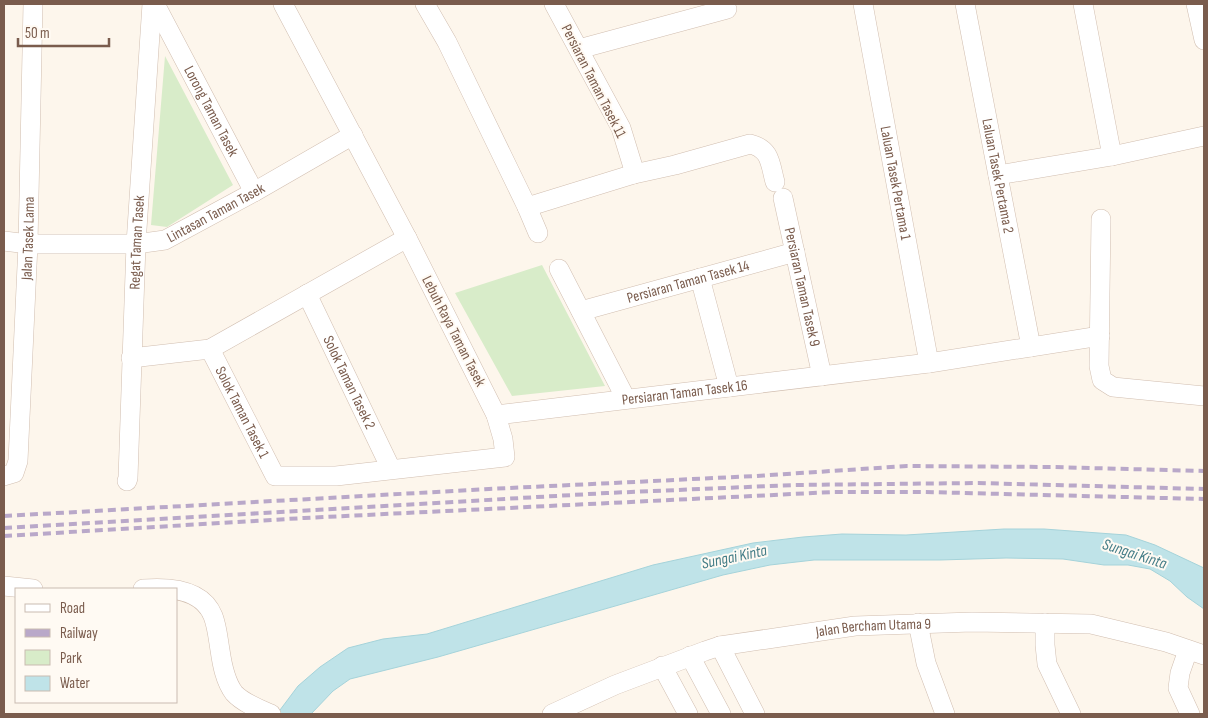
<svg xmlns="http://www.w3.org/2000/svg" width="1208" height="718" viewBox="0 0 1208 718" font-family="'Sofia Sans Condensed',sans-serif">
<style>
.green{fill:#d8ecc9}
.water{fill:#bfe3e8;stroke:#a5d3da}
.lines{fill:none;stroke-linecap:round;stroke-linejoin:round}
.minor-casing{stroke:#d1beb0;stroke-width:20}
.minor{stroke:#fff;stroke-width:19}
.rail{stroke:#b9a8c9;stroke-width:4;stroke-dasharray:8 5;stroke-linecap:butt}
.labels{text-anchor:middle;stroke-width:4;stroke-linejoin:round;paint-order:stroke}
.street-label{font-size:15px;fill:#7a5c4d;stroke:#fffaf3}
.water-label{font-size:16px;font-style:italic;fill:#437c86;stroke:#fffaf3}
</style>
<rect width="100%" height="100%" fill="#fdf6ec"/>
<path class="green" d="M165,56L233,185L167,227L151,225Z
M542,265L605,386L512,396L455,293Z"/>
<path class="water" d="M1004,529H1044L1126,535L1155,545L1204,568V609L1187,597L1170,581L1150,569L1128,565H1104L1063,559L1006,558L940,560H814L770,565L723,575L438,657L350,679L333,691L311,714H277L298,686L320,667L348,648L383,639L427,634L653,565L753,543L803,537L842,534L906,535Z"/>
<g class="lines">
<defs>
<g id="minor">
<path id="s1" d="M155,4L254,192"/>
<path d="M425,4L447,42L527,207L634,174L633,167L621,128L554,4"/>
<path id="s2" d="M863,4L929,363"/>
<path id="s3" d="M965,4L1031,347"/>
<path d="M1083,4L1112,156"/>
<path d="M1196,4L1204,40"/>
<path d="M579,49L727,9"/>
<path d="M634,174L675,165L750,144C771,149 770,164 775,182"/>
<path d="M998,175L1112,156L1204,136"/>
<path id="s4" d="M783,198L822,376"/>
<path d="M527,207L538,233"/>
<path d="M1101,219L1099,366L1102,380L1113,387L1204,396"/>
<path id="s5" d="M4,241L28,244H136L165,240L254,192L353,135"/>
<path d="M559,269L626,399"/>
<path d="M700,278L729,387"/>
<path id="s6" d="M307,294L391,469"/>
<path id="s7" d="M581,311L795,252"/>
<path id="s8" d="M210,349L275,476H336L505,457L503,439L496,415L407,238L283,4"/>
<path d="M131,358L210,349L407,238"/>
<path id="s9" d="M496,415L929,363L1100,336"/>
<path id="s10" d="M4,476L14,473L18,461L28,244L33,4"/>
<path id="s11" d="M127,481L128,478L136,244L152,4"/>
<path d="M4,586L33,589"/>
<path d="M143,589C168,587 202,588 213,616C217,626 218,638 220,650C222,664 225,681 234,693C243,703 259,709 271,714"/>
<path d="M918,623L926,663L945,714"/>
<path d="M1045,623V645L1047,664L1071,714"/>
<path d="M720,646L755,714"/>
<path d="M1188,650L1180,673L1178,688L1190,714"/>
<path d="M690,656L721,714"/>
<path d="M662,666L688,714"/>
<path id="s12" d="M552,714L615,685L705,651L720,646L855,626L972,622L1091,624L1166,642L1204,655"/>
</g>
</defs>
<use href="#minor" class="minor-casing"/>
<use href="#minor" class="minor"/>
<path class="rail" d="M4,516L489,489L756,476L907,466L1051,467L1204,471
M4,528L607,493L794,485L978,483L1204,489
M4,536L304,518L834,492H925L1204,499"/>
</g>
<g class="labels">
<g class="street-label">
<text transform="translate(594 81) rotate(63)" y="5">Persiaran Taman Tasek 11</text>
<text dy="5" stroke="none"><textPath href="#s1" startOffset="121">Lorong Taman Tasek</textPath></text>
<text dy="5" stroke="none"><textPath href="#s3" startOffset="175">Laluan Tasek Pertama 2</textPath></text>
<text dy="5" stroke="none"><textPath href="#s2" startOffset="182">Laluan Tasek Pertama 1</textPath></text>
<text dy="5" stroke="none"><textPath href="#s5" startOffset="219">Lintasan Taman Tasek</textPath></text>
<text dy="5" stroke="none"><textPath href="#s10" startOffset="246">Jalan Tasek Lama</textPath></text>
<text dy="5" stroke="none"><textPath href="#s11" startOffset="239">Regat Taman Tasek</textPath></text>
<text dy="5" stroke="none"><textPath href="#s7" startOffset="111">Persiaran Taman Tasek 14</textPath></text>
<text dy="5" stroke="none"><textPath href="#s4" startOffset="91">Persiaran Taman Tasek 9</textPath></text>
<text transform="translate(454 331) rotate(63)" y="5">Lebuh Raya Taman Tasek</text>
<text dy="5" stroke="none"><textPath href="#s6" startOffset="98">Solok Taman Tasek 2</textPath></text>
<text dy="5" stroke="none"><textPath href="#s9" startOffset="190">Persiaran Taman Tasek 16</textPath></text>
<text dy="5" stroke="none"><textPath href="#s8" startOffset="71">Solok Taman Tasek 1</textPath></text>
<text dy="5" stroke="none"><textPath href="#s12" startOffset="336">Jalan Bercham Utama 9</textPath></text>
</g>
<g class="water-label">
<text transform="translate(1135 553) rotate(18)" y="6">Sungai Kinta</text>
<text transform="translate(734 556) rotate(-12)" y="6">Sungai Kinta</text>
</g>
</g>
<rect width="1208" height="718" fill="none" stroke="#7a5c4d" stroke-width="10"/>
<rect x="15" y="588" width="162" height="115" fill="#fffaf3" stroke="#cabbb1"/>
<rect x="25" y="604" width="25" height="8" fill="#ffffff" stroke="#cabbb1"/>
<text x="60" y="613" font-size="15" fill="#7a5c4d">Road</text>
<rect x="25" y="629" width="25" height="8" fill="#b9a8c9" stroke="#cabbb1"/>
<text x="60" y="638" font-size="15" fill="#7a5c4d">Railway</text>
<rect x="25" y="650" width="25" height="15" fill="#d8ecc9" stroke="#cabbb1"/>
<text x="60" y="663" font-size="15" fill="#7a5c4d">Park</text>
<rect x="25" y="676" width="25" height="15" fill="#bfe3e8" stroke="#cabbb1"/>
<text x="60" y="688" font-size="15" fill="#7a5c4d">Water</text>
<path d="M18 38v8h91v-8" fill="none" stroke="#7a5c4d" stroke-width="2.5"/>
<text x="25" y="38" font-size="15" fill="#7a5c4d" stroke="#fffaf3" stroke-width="4" paint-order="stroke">50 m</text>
</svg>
